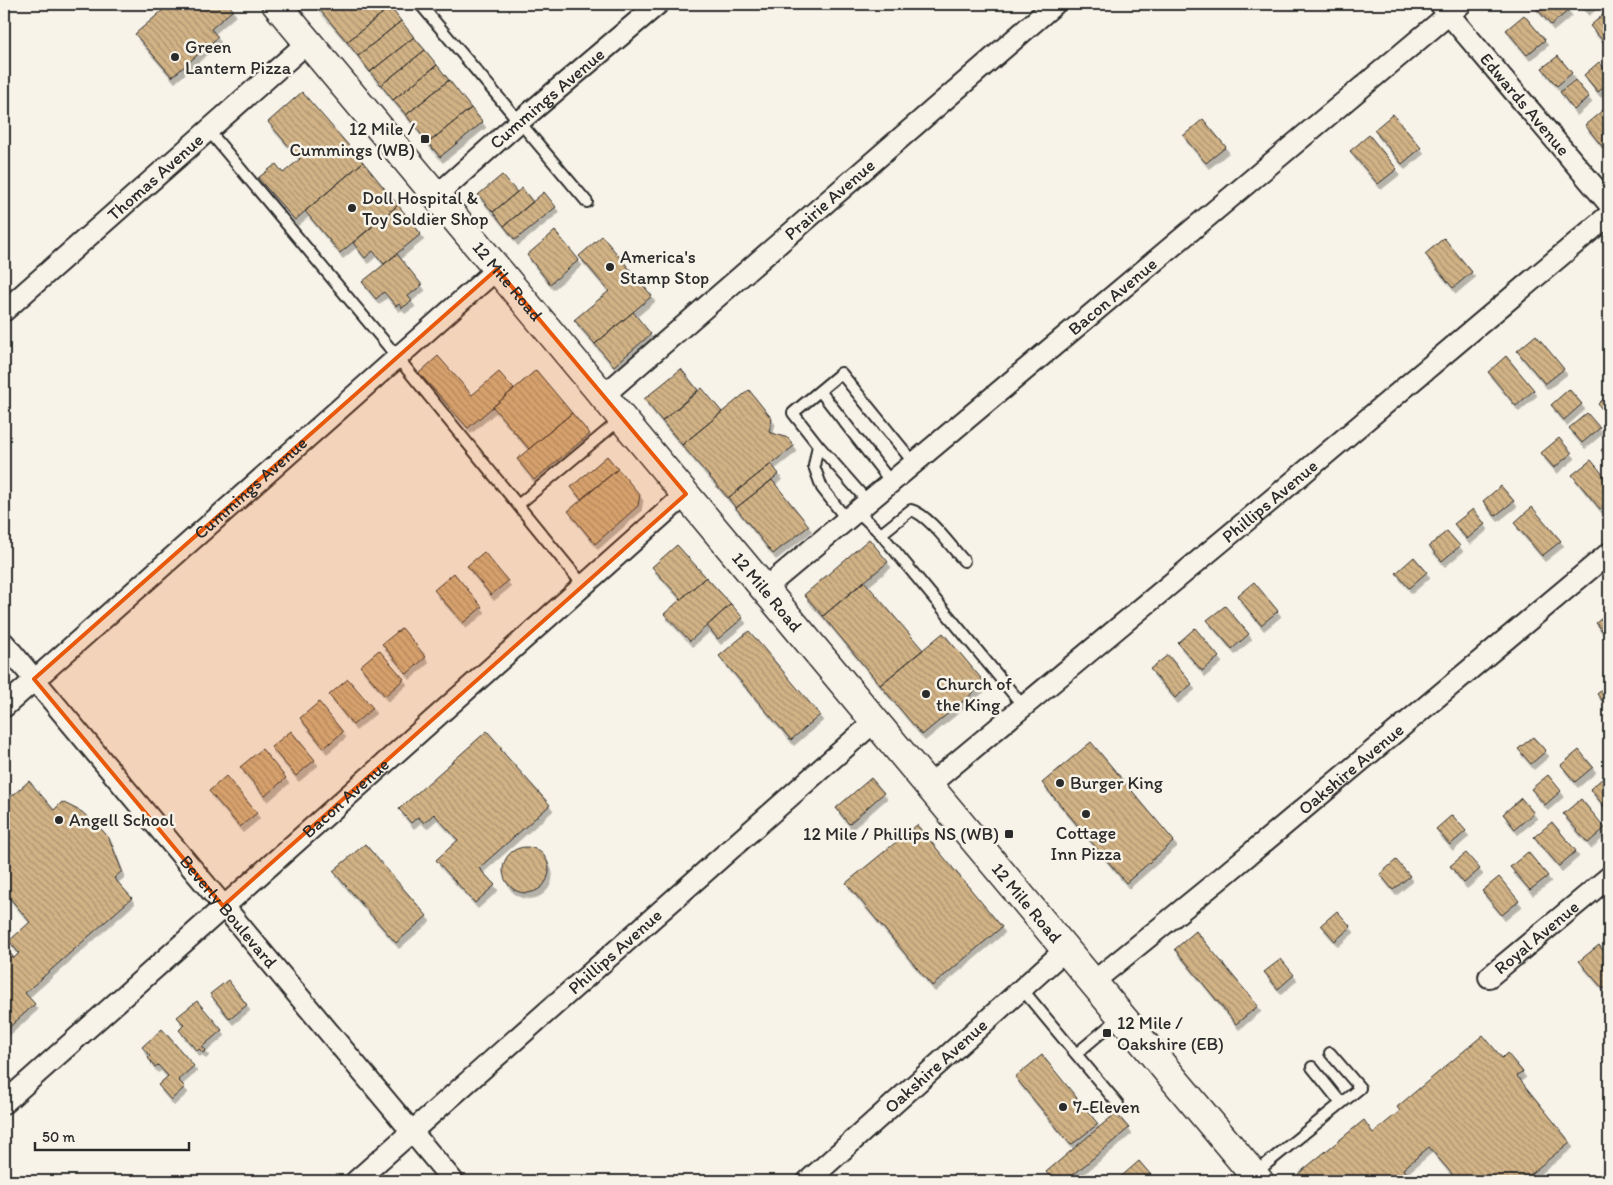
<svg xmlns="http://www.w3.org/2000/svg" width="1613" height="1185" viewBox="0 0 1613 1185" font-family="Itim,sans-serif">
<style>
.building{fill:url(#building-back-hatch);stroke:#2b2b2b;filter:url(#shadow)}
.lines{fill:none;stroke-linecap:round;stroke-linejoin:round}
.lane-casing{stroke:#2b2b2b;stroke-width:14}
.street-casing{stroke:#2b2b2b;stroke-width:24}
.secondary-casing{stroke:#2b2b2b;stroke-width:31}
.lane{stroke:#f7f3e8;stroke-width:10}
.street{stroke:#f7f3e8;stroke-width:20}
.secondary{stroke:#f7f3e8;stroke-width:28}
.marked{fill:#e8590c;fill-opacity:0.2;stroke:#e8590c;stroke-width:4;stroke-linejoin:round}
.poi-dot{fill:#2b2b2b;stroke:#f7f3e8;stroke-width:2}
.labels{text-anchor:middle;stroke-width:5;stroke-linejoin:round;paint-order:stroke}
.poi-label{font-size:18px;fill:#2b2b2b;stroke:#f7f3e8;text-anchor:start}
.street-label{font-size:18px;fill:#2b2b2b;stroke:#f7f3e8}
</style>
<defs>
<pattern id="building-back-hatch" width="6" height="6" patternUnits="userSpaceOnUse" patternTransform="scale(1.25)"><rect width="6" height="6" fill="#d2b386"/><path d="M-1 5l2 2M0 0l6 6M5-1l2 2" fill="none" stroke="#ab926e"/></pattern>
<filter id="shadow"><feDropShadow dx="3" dy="5.5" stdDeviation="0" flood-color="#0004"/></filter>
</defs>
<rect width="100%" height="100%" fill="#f7f3e8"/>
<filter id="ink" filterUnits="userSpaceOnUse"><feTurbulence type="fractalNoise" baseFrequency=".02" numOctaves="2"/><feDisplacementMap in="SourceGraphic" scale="10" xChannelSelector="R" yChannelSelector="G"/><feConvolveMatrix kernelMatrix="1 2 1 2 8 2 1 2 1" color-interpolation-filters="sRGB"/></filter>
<g filter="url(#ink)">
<path class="building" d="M170,4H228L233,10L211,29L218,37L172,77L135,34Z
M315,4H387L390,7L347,42Z
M1533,4H1564L1569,10L1551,25Z
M1581,4H1593L1586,10Z
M390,7L401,21L358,56L347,42Z
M1605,13L1609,18V39L1605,43L1590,26Z
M1524,15L1545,40L1527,55L1506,30Z
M401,21L414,37L370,72L358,56Z
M414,37L425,50L381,85L370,72Z
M425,50L437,65L393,100L381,85Z
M1558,56L1572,73L1557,86L1542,68Z
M1599,62L1609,74V82L1598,92L1584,75Z
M437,65L449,80L406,115L393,100Z
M449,80L471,108L428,143L406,115Z
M1575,80L1589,97L1574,110L1560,92Z
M302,92L363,162L295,220L258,178L276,164L283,173L300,159L268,122Z
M471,108L483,122L440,157L428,143Z
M1603,110L1609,117V155L1585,125Z
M1393,114L1421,148L1402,164L1374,130Z
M1203,119L1226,147L1206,163L1183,136Z
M1369,135L1397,169L1378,184L1350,151Z
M363,162L398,205L340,253L305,211Z
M502,175L517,192L493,212L478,195Z
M522,188L533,202L504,226L493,212Z
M544,192L556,207L515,240L504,226Z
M398,205L421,234L384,264L373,251L365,258L353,243Z
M555,231L579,260L550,284L527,255Z
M602,236L652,296L595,344L574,320L609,291L579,256Z
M1444,238L1472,272L1453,288L1425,254Z
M397,254L422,285L408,296L412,301L402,308L399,304L396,306L384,292L376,299L362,282Z
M633,312L651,334L614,366L595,344Z
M1536,335L1564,369L1545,384L1517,351Z
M438,356L472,395L499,372L514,389L468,428L419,373Z
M1506,356L1534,390L1516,406L1488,372Z
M681,369L698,390L662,421L644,399Z
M536,370L572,413L529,449L493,407Z
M702,388L722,412L682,445L662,421Z
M1569,389L1582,404L1564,420L1551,405Z
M749,390L772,419L769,432L788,438L794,446L728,498L682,445Z
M1609,394V418L1598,404Z
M572,413L590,434L534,480L517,459Z
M1587,413L1600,428L1582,443L1569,428Z
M1559,438L1572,453L1554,468L1541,453Z
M1609,443V460L1601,450Z
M607,456L618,469L581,499L571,487Z
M1591,460L1609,482V502L1600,509L1572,475Z
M771,464L779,474L736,508L728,498Z
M618,469L640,495L638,506L595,544L568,511Z
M772,480L809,526L773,554L736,508Z
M1501,486L1514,501L1495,516L1483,501Z
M1532,507L1561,541L1542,556L1514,523Z
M1473,509L1485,524L1467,539L1454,524Z
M1447,531L1460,546L1442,561L1429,546Z
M869,539L888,562L823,616L804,595Z
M677,545L706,577L681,599L652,567Z
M484,552L508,581L491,595L467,566Z
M1414,557L1427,572L1409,588L1396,573Z
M454,573L482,607L463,623L434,590Z
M706,577L731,604L690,641L664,614Z
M864,581L923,650L880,685L823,616Z
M1254,582L1278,611L1261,625L1237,596Z
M731,604L743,618L718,639L707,626Z
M1225,606L1249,634L1232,649L1207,620Z
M1609,612V639L1596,623Z
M402,628L426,657L407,674L382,644Z
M1195,628L1219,657L1202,671L1178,643Z
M749,631L820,715L791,740L719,656Z
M943,633L985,683L922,735L880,685Z
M379,650L404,679L385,696L360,666Z
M1168,655L1192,684L1175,698L1150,669Z
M348,679L373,708L353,725L329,695Z
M1609,684V709L1597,694Z
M319,702L343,732L324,748L300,718Z
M291,731L315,760L296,776L271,747Z
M487,731L502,748L500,749L550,805L479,868L495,885L475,903L436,860L458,840L434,814L424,823L418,817L411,823L399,809Z
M1533,737L1546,751L1531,764L1518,749Z
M1091,742L1174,841L1126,883L1042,783Z
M262,749L286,778L265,796L240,767Z
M1579,750L1593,767L1575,782L1561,765Z
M1609,773V812L1590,789Z
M1548,775L1561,791L1545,805L1531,789Z
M226,776L257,813L240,827L209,791Z
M871,778L884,793L849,824L836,808Z
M29,781L54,810L62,802L82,812L102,830L109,838L122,871L114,878L132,898L25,993L35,1004L4,1032V946L14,958L19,953L9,941L30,922L4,891V803Z
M1521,798L1534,813L1515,829L1503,814Z
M1581,799L1605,828L1588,843L1563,814Z
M1452,815L1466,831L1450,845L1436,829Z
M1552,822L1576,851L1559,866L1534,837Z
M917,825L1002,927L932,986L846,883Z
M365,844L427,916L396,943L333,871Z
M503 870a23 23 0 1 1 46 0a23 23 0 1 1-46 0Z
M1528,852L1548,876L1530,890L1510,867Z
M1466,853L1480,869L1464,883L1450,866Z
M1396,860L1410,876L1393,890L1380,874Z
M1499,877L1519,901L1502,915L1482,891Z
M1337,911L1351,927L1335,941L1321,925Z
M1196,931L1258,1006L1236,1024L1175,949Z
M1599,945L1609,958V984L1603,989L1579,961Z
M1281,959L1294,975L1278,989L1264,972Z
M228,980L247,1005L230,1019L210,994Z
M197,1001L222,1030L202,1047L206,1050L203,1053L199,1049L197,1051L179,1030L184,1025L177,1017Z
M162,1029L194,1066L178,1080L185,1087L171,1100L158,1085L168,1076L158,1065L155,1067L148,1058L150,1056L142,1047Z
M1483,1035L1502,1058L1507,1053L1523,1072L1517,1076L1570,1142L1522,1181H1458L1429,1147L1403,1169L1413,1181H1304L1298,1174L1364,1120L1373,1133L1400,1111L1397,1107Z
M1042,1055L1098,1124L1071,1145L1015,1077Z
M1116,1113L1129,1128L1066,1181H1054L1046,1172Z
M1139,1161L1156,1181H1116Z"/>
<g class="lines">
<defs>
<path id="lane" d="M420,4L587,202
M209,131L384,341L584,586
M820,391L891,482
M818,445L868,502
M518,505L621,419
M857,511L881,534L1024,707
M847,520L822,488L814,466L818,445L793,413L841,373L914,463
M881,534L911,510C929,515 951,547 964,561
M1022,989L1076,1054L1120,1017
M1076,1054L1118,1104
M1312,1067L1341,1103
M1254,1174L1360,1088L1330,1053"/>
<g id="street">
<path id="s1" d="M1441,5L1609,204"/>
<path id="s2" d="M436,196L519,122L658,4"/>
<path id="s3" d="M4,311L308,42"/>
<path id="s4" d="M603,396L1055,4"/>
<path id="s5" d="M764,589L1461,4"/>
<path id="s6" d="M4,643L453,1181"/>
<path id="s7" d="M4,707L497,269"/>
<path id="s8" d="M928,786L1275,497L1609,215"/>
<path id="s9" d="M1489,977L1609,877"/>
<path id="s10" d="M1092,983L1221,878L1609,553"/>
<path id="s11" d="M4,1103L686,494"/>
<path id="s12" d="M356,1181L874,722"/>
<path id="s13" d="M808,1181L1065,950"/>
</g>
<g id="secondary">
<path id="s14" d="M276,4L1259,1181"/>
</g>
</defs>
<use href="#lane" class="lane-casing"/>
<use href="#street" class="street-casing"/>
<use href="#secondary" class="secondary-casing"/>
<use href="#lane" class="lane"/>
<use href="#street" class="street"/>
<use href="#secondary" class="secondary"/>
</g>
</g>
<path class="marked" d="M497,269L686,494L223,906L34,679Z"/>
<g class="poi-dot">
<circle cx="175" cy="57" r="5"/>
<rect x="420" y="134" width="10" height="10" rx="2.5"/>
<circle cx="352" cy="208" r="5"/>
<circle cx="610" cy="267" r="5"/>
<circle cx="926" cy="694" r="5"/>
<circle cx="1060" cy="783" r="5"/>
<circle cx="1086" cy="814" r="5"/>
<circle cx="59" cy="820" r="5"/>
<rect x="1004" y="829" width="10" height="10" rx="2.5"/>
<rect x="1102" y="1028" width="10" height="10" rx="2.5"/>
<circle cx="1063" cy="1107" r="5"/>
</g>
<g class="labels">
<g class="poi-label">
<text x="185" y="53">Green<tspan x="185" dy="21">Lantern Pizza</tspan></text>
<text x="415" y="135" text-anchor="end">12 Mile /<tspan x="415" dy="21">Cummings (WB)</tspan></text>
<text x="362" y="204">Doll Hospital &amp;<tspan x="362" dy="21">Toy Soldier Shop</tspan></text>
<text x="620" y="263">America's<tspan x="620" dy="21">Stamp Stop</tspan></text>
<text x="936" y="690">Church of<tspan x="936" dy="21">the King</tspan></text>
<text x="1070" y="789">Burger King</text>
<text x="69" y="826">Angell School</text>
<text x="1086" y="839" text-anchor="middle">Cottage<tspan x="1086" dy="21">Inn Pizza</tspan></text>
<text x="999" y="840" text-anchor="end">12 Mile / Phillips NS (WB)</text>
<text x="1117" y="1029">12 Mile /<tspan x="1117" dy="21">Oakshire (EB)</tspan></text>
<text x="1073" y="1113">7-Eleven</text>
</g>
<g class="street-label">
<text dy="6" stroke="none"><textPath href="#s2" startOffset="148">Cummings Avenue</textPath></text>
<text dy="6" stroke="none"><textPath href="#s1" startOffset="130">Edwards Avenue</textPath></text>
<text dy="6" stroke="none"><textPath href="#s3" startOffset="202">Thomas Avenue</textPath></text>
<text dy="6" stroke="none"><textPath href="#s4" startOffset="300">Prairie Avenue</textPath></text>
<text dy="6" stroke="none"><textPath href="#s14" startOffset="361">12 Mile Road</textPath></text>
<text dy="6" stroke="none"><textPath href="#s5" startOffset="455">Bacon Avenue</textPath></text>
<text dy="6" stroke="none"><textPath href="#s7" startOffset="330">Cummings Avenue</textPath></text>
<text dy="6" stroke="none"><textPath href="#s8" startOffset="445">Phillips Avenue</textPath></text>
<text dy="6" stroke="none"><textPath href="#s14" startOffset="766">12 Mile Road</textPath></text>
<text dy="6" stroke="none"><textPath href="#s10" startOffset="336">Oakshire Avenue</textPath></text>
<text dy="6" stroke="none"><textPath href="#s11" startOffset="458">Bacon Avenue</textPath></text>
<text dy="6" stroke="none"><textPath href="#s14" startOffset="1171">12 Mile Road</textPath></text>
<text dy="6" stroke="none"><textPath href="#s6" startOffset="350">Beverly Boulevard</textPath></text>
<text dy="6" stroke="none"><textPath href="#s9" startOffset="62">Royal Avenue</textPath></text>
<text dy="6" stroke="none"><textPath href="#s12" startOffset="346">Phillips Avenue</textPath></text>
<text dy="6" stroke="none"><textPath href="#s13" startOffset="172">Oakshire Avenue</textPath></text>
</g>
</g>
<rect width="1613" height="1185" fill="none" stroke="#f7f3e8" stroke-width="20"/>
<rect x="10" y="10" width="1593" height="1165" fill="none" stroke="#2b2b2b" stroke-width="2" filter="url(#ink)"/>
<path d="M35 1142v8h154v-8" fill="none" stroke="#2b2b2b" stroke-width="2.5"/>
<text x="42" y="1142" font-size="15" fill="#2b2b2b" stroke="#f7f3e8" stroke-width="4" paint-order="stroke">50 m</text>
</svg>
